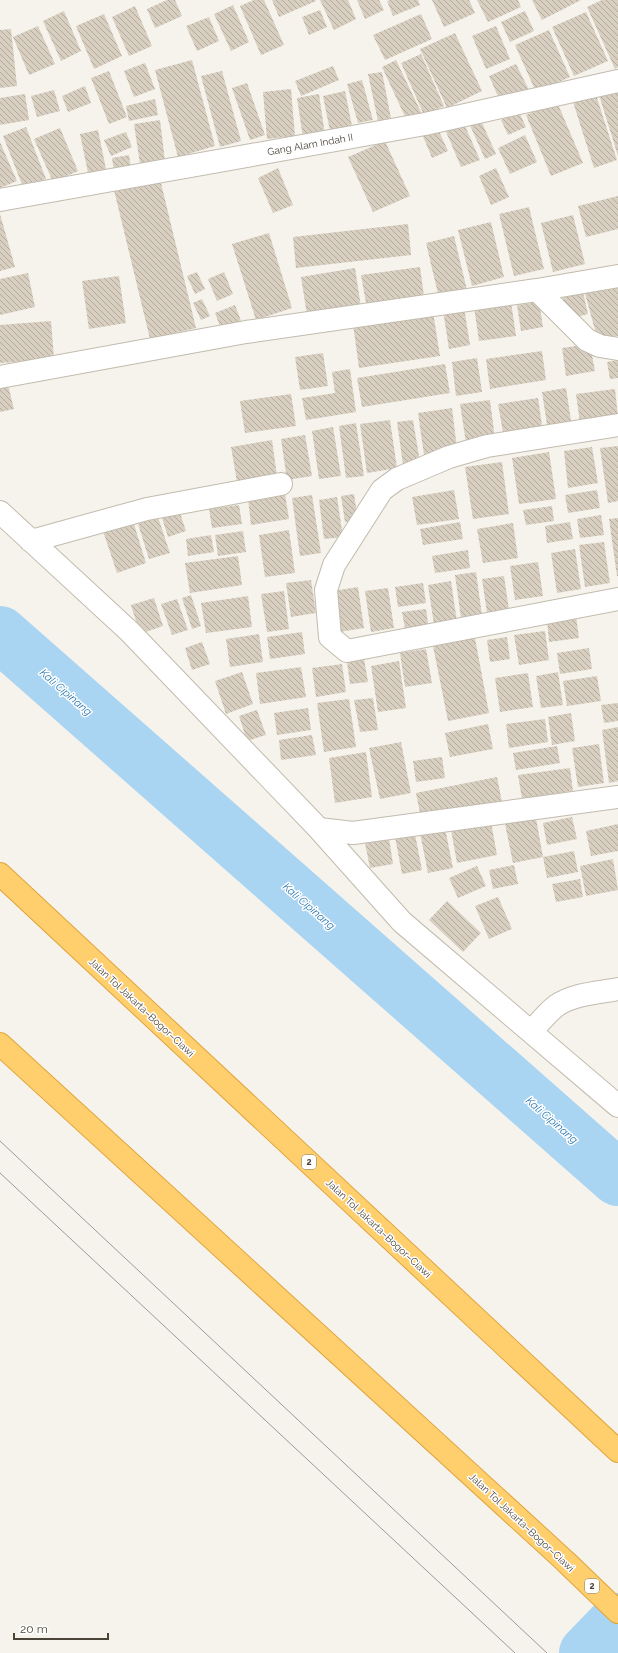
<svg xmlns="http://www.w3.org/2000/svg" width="618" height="1653" viewBox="0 0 618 1653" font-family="Raleway,sans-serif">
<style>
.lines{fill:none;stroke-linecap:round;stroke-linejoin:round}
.river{stroke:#a9d4f2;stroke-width:56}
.building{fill:url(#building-back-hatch)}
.minor-casing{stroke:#c2bbae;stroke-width:24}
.highway-casing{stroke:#e0a43c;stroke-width:24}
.minor{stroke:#fff;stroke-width:22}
.highway{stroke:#ffcf6e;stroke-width:22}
.tram{stroke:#9a9a9a;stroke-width:1}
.labels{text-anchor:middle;stroke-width:3;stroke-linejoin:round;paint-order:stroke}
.shield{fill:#fff;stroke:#817c74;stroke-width:1}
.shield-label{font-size:9px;font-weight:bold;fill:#4b4439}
.street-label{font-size:10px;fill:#4b4439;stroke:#fff}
.water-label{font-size:11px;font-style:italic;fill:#2e7ab2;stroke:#fff}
</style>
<defs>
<pattern id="building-back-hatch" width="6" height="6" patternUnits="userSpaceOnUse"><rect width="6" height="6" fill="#d8cfc1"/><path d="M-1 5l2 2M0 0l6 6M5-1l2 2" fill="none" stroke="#b1aa9e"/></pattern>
</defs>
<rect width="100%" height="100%" fill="#f6f3ec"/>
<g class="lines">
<path class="river" d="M0,634L618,1178
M587,1653L618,1621"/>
</g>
<path class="building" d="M167,0H175L182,16L155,28L147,9Z
M254,0H264L284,45L261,55L240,6Z
M272,0H315L316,1L279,17Z
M320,0H348L356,19L334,30Z
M357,0H379L384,10L365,19Z
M390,0H418L420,5L393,16L387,1Z
M432,0H469L475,13L444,27Z
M477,0H518L521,7L488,22Z
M532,0H581L542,20Z
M602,0H618V67L615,69L587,7Z
M233,5L249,42L231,51L214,14Z
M135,6L152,46L129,56L112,17Z
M320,10L327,27L309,35L302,17Z
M64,11L81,51L61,61L43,21Z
M525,11L534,31L510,42L501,22Z
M586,12L608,61L574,76L552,27Z
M104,14L122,56L94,69L76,26Z
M421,14L432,39L385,60L373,35Z
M209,17L219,41L197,51L186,26Z
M38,26L55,64L29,75L13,37Z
M496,26L510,59L486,69L472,36Z
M11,29L17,86L0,88V30Z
M549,30L570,77L536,92L515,45Z
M455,33L482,91L447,108L420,49Z
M421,54L444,106L424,115L401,63Z
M192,60L215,146L178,157L155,70Z
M396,60L422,114L407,121L382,67Z
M145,63L155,89L134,97L124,71Z
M516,64L529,90L501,103L489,76Z
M333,66L339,80L301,96L295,81Z
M109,71L127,117L109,124L91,78Z
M222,71L241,141L220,147L201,76Z
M382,72L391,118L378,121L368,74Z
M362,80L373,120L358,123L347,84Z
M247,83L265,135L250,140L232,88Z
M85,86L91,103L68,112L62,96Z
M291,89L295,136L267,139L263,92Z
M618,89V156L599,95Z
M54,90L60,111L37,117L31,96Z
M345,91L352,126L330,131L323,96Z
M25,94L29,120L0,125V98Z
M319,94L325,135L303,138L297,98Z
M596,95L617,160L594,168L573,102Z
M155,99L158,115L129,121L126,106Z
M557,102L583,163L551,176L526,115Z
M519,112L526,127L508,135L501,120Z
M479,116L496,154L485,159L468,121Z
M462,119L480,160L461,167L444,127Z
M160,120L165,161L140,164L134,124Z
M26,127L46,179L23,187L3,136Z
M437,127L448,151L432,158L422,134Z
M60,128L78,171L53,182L34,139Z
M98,130L106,169L88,173L80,134Z
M126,132L132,147L111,156L104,140Z
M525,135L537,162L510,174L498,148Z
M385,141L410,196L373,212L348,157Z
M0,142L17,181L0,188Z
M129,155L131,168L114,171L112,158Z
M278,168L293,205L273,213L258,178Z
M496,168L509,197L491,205L479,176Z
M160,179L196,328L150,339L114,190Z
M618,196V229L586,237L578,206Z
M529,207L544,269L514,276L499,214Z
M0,214L15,267L0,271Z
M573,215L585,264L553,272L541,223Z
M491,222L504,277L472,286L458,230Z
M408,224L411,255L296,268L293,237Z
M269,233L292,308L256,320L232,244Z
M454,236L467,290L439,298L426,243Z
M420,267L424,296L366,303L361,275Z
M355,268L361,307L307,315L301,277Z
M197,272L205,289L195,294L187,276Z
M224,272L233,294L217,301L208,279Z
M28,273L35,307L0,315V279Z
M119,276L126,323L89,329L82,281Z
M618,281V336L598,341L584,290Z
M582,288L588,314L569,319L562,294Z
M202,299L210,316L201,320L193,303Z
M511,302L516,336L479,341L474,307Z
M539,302L543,327L521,331L517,305Z
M235,305L243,326L223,334L215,313Z
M464,307L470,345L449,349L443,310Z
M433,312L440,356L359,368L353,324Z
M51,321L54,359L0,363V325Z
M590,344L595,371L566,376L562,348Z
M542,351L546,380L490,389L486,359Z
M323,353L328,386L300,390L295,357Z
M477,358L482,392L456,396L452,362Z
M618,360V378L610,379L607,362Z
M445,364L450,393L362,407L357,378Z
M350,369L356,412L306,420L302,398L335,393L332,372Z
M7,381L14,409L0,412V382Z
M566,388L572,427L548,431L542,392Z
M615,389L618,417L580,423L576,394Z
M291,394L296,426L245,433L240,401Z
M538,398L543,432L504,438L498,404Z
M490,400L495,439L466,443L460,404Z
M452,408L457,449L424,455L418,413Z
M390,420L397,468L367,473L360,424Z
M413,420L420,462L403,465L397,422Z
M356,423L364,476L346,478L339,426Z
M333,427L341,476L319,479L312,431Z
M305,435L312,476L287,480L281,439Z
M272,440L277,476L237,482L231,447Z
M618,446V501L608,503L600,448Z
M592,447L598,483L568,488L564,451Z
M549,452L556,499L519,504L512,458Z
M502,462L509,514L473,519L465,467Z
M454,490L459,519L417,525L412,497Z
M597,490L600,508L568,513L565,495Z
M285,494L289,519L251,525L248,499Z
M354,494L358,520L345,522L341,496Z
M312,495L321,553L300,556L292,498Z
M337,497L343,537L324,539L319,500Z
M239,505L242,524L212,528L209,509Z
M552,506L554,521L526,525L523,510Z
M180,513L186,531L168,537L162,518Z
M601,515L604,535L580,538L577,519Z
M158,517L170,553L149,559L138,524Z
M618,518V576H617L609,519Z
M133,521L146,563L117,573L103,531Z
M460,522L463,539L423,545L420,529Z
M570,522L573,539L547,543L545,526Z
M513,523L518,558L483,563L477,529Z
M289,530L295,573L265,577L259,535Z
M243,531L246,552L218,556L215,535Z
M211,535L214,552L188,556L186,539Z
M604,542L610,583L585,587L579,545Z
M575,549L581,589L557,593L551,553Z
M468,550L470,568L435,573L432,556Z
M238,556L242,585L190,593L185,563Z
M538,562L543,596L515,600L510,566Z
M476,572L482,615L461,618L455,575Z
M504,576L509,610L487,613L482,579Z
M311,580L316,613L291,617L286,583Z
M451,581L457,622L434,625L428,585Z
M423,583L426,603L398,607L395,587Z
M358,587L364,628L339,632L333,591Z
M388,588L394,628L371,632L365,591Z
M284,591L289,629L267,632L261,594Z
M191,595L201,626L192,629L182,598Z
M248,596L252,627L206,633L201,603Z
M154,598L163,626L140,634L131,605Z
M177,599L188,630L172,635L161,604Z
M426,609L429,630L406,634L402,612Z
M576,616L579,638L549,642L547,620Z
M545,631L549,660L519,665L514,635Z
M302,632L305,654L270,659L267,637Z
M259,634L263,662L230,667L226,639Z
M507,637L510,659L490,662L487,640Z
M475,638L489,713L448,721L433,646Z
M202,642L210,664L192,670L185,648Z
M589,648L592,669L560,674L557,653Z
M426,649L432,683L405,687L400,653Z
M364,659L368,682L350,684L347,662Z
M399,661L406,708L378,712L371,666Z
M342,664L346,692L316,697L312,668Z
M301,667L306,697L260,704L256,673Z
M242,672L253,704L226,714L215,681Z
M558,672L563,705L541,708L536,676Z
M528,673L533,707L500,712L495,678Z
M597,676L601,701L567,706L563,681Z
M373,698L378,730L360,732L354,700Z
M349,699L356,747L324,752L317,703Z
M618,703V721L604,723L601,705Z
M308,708L311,730L277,735L274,713Z
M257,710L266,735L247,741L239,716Z
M571,713L575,741L552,745L548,717Z
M545,719L548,742L509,748L506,724Z
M488,724L493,749L450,757L445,733Z
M618,727V781L609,783L602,730Z
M312,735L316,755L281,760L279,740Z
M401,742L411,793L380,799L369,748Z
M599,744L604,783L578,787L572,748Z
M557,746L560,763L516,770L513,753Z
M366,752L372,797L335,803L329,758Z
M442,757L445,778L416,782L413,761Z
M570,768L573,791L522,799L518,775Z
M497,777L502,802L421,818L416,793Z
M535,813L543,857L513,863L504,819Z
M572,817L577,839L547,845L543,823Z
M491,822L497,855L457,863L451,830Z
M618,824V851L591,856L586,831Z
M445,828L453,868L428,873L420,833Z
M415,834L422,870L402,874L395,837Z
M389,838L393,864L370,868L365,843Z
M574,851L578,872L547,878L543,857Z
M613,859L618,890L586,896L580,866Z
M514,865L518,884L493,889L489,870Z
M477,866L486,886L458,898L449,878Z
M580,879L583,897L556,902L552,884Z
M498,897L512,929L489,939L475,906Z
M447,901L481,933L463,952L429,920Z"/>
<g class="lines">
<defs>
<path id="minor" d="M0,200L425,124L618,81
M537,290L587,340L600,346L618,349
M0,377L246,332L537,290L618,276
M618,425L487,446L449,457L397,479L382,490L334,565L326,590L330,637L347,651L618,599
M0,512L129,631L319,829L402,922L618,1106
M31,541L147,509L281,484
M319,829L353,833L618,797
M532,1031C539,1023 547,1013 556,1006C573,994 597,993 618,989"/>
<path id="highway" d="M0,874L618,1451
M0,1044L565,1561L618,1612"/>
</defs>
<use href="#minor" class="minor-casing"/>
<use href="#highway" class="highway-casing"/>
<use href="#minor" class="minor"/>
<use href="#highway" class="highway"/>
<path class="tram" d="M0,1141L547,1653
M0,1173L515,1653"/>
</g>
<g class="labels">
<g class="shield">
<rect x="302" y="1155" width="14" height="14" rx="3"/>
<rect x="585" y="1579" width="14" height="14" rx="3"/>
</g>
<g class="shield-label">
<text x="309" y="1165">2</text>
<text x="592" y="1589">2</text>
</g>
<g class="street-label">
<text transform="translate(310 144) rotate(-10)" y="4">Gang Alam Indah II</text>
<text transform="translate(142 1007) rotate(43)" y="4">Jalan Tol Jakarta–Bogor–Ciawi</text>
<text transform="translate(379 1228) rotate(43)" y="4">Jalan Tol Jakarta–Bogor–Ciawi</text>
<text transform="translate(522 1522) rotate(43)" y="4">Jalan Tol Jakarta–Bogor–Ciawi</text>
</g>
<g class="water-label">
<text transform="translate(66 692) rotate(41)" y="4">Kali Cipinang</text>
<text transform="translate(309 906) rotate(41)" y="4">Kali Cipinang</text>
<text transform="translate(552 1120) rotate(41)" y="4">Kali Cipinang</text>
</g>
</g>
<path d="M14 1633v6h94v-6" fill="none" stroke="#4b4439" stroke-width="2"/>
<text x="20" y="1633" font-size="12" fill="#4b4439" stroke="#ffffff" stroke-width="3" paint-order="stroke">20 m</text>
</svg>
